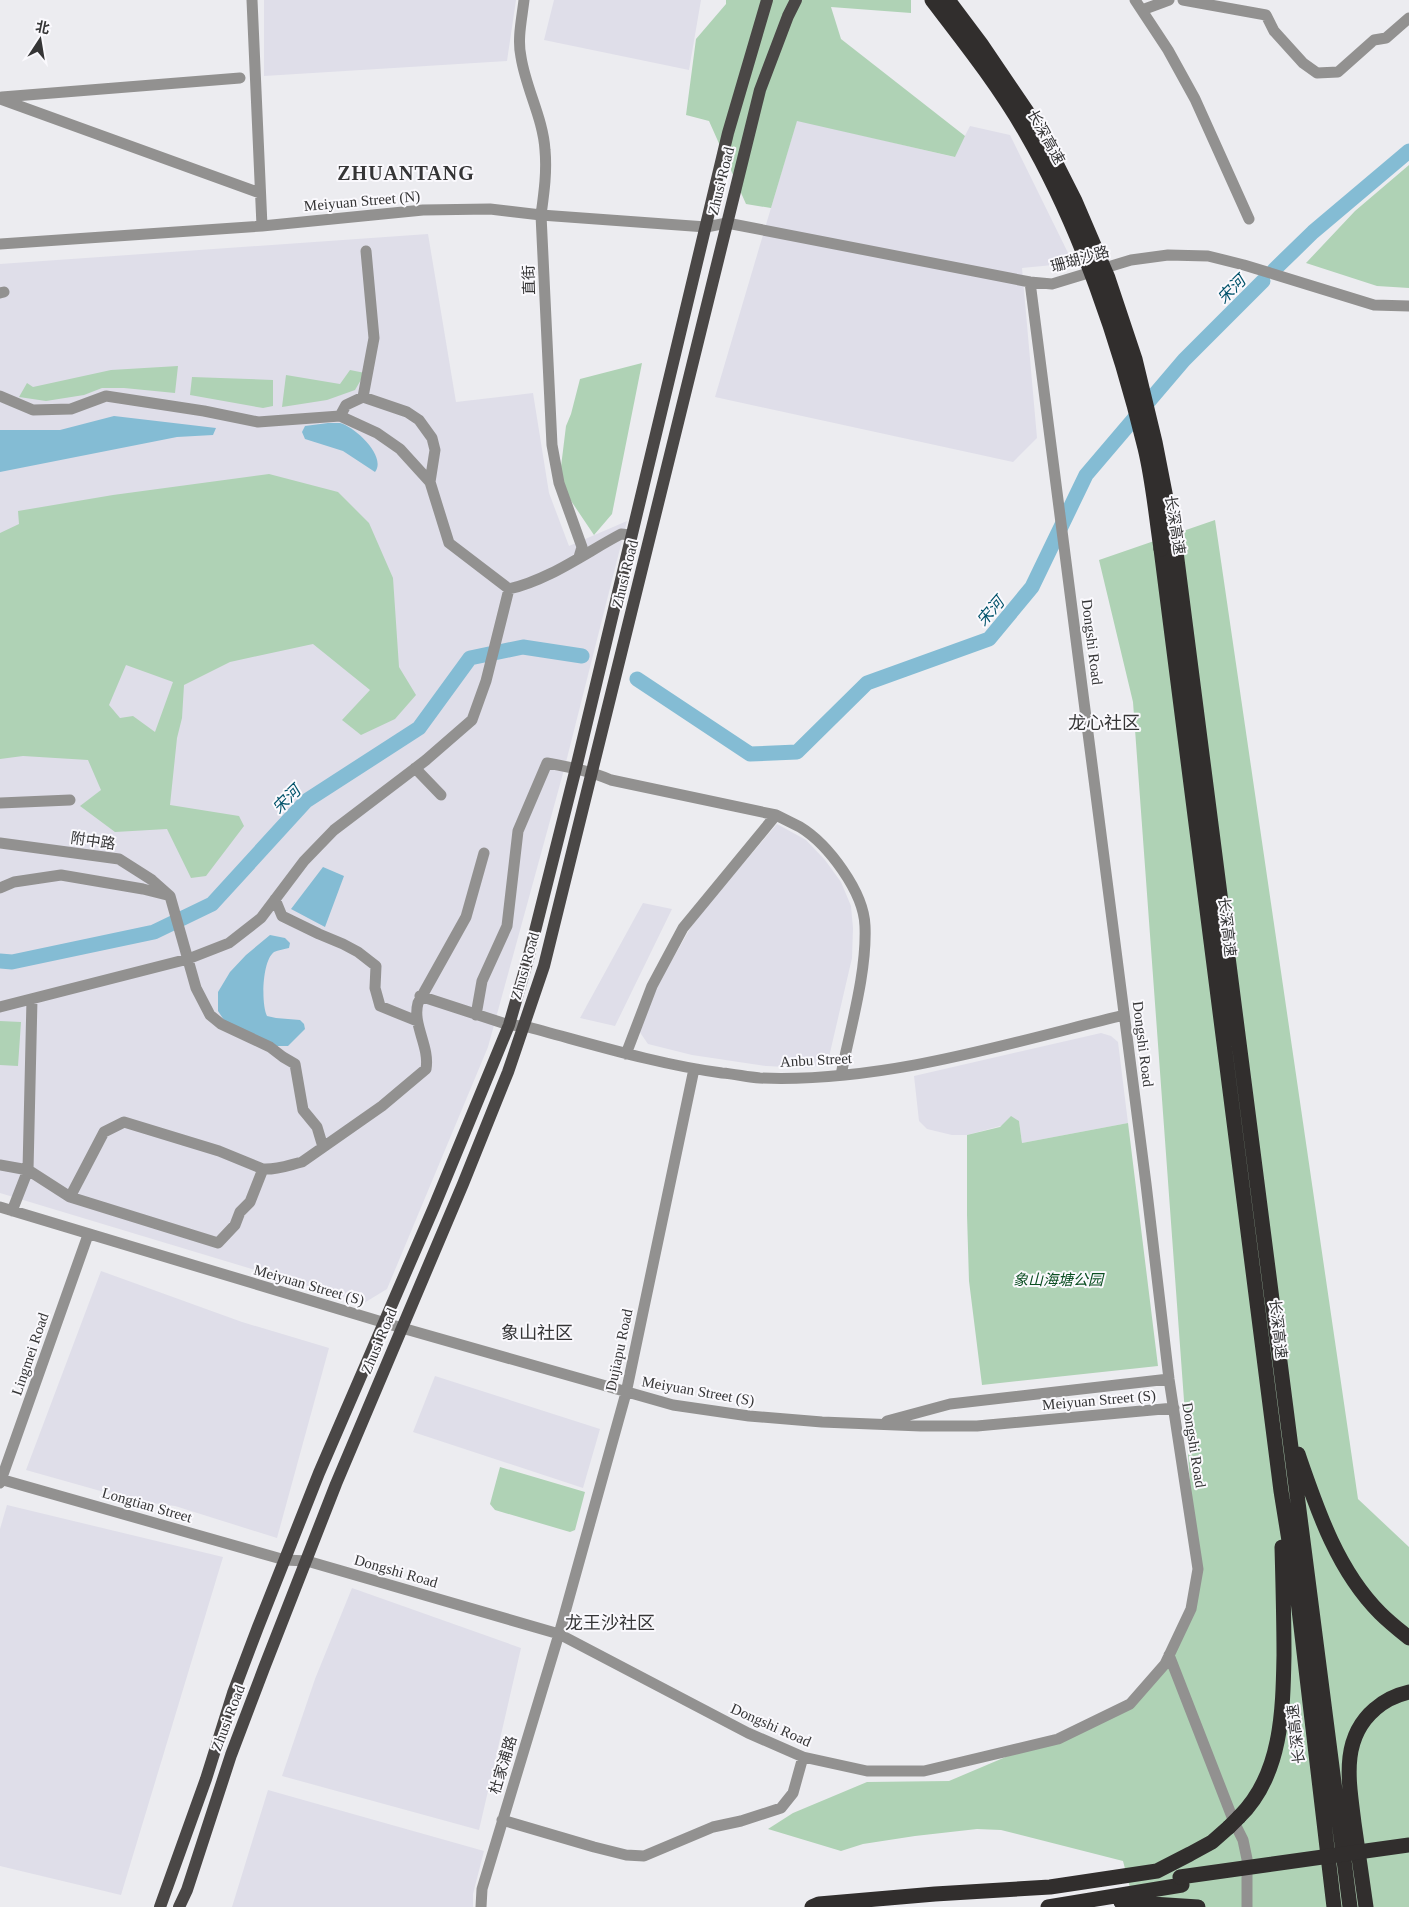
<svg xmlns="http://www.w3.org/2000/svg" width="1409" height="1907" viewBox="0 0 1409 1907" font-family="'Times New Roman','Noto Sans SC',serif">
<style>
.built{fill:#dfdee9}
.green{fill:#afd2b5;fill-rule:evenodd}
.water{fill:#84bcd4}
.lines{fill:none;stroke-linecap:round;stroke-linejoin:round}
.river{stroke:#84bcd4;stroke-width:15}
.minor{stroke:#929190;stroke-width:11}
.major{stroke:#4a4746;stroke-width:12}
.highway{stroke:#312e2d;stroke-width:15}
.highway-bridge{stroke:#312e2d;stroke-width:15}
.labels{text-anchor:middle;stroke-width:4;stroke-linejoin:round;paint-order:stroke}
.street-label{font-size:15px;fill:#353536;stroke:#faf9fd}
.park-label{font-size:15px;font-style:italic;fill:#0a4e21;stroke:#faf9fd}
.water-label{font-size:16px;font-style:italic;fill:#01526a;stroke:#faf9fd}
.quarter-label{font-size:18px;fill:#353536;stroke:#faf9fd}
.district-label{font-size:20px;font-weight:bold;letter-spacing:1px;fill:#353536;stroke:#faf9fd}
</style>
<rect width="100%" height="100%" fill="#ececf0"/>
<path class="built" d="M264,0H516L507,61L264,76Z
M554,0H701L689,70L544,40Z
M797,120L954,157L970,126L1010,135L1073,263L1022,268L1037,438L1013,462L715,397Z
M428,234L456,402L533,393L549,493L569,546L627,521L565,766L488,1047L387,1289L364,1303L0,1193V264Z
M777,824L806,840L825,860L841,882L851,906L853,928L852,958L829,1057L822,1065L809,1068L766,1066L692,1055L648,1044L639,1031L657,986L691,927L710,902Z
M643,903L672,909L615,1026L580,1018Z
M1101,1033L1111,1036L1118,1042L1128,1123L1022,1143L1019,1121L967,1135H952L927,1129L919,1121L914,1076Z
M101,1271L242,1322L329,1348L277,1538L175,1506L136,1501L26,1470Z
M435,1376L600,1429L583,1488L413,1432Z
M7,1505L223,1557L121,1895L0,1866V1529Z
M352,1588L521,1648L479,1830L282,1776L315,1679Z
M268,1790L484,1851L473,1894V1907H232Z"/>
<path class="green" d="M726,0H911V13L831,7L841,39L965,136L955,157L797,121L771,208L746,204L709,121L686,115L696,39L726,4Z
M1409,165V288L1377,286L1306,263L1355,211Z
M642,363L612,514L594,535L559,483L566,426L571,414L580,379Z
M178,366L175,393L124,388H102L84,395L46,401L19,397L27,383L33,387L111,370Z
M350,370L365,373L355,390L327,400L282,407L286,375L340,384Z
M192,377L273,380V406L263,408L190,395Z
M269,474L338,492L369,523L393,578L399,667L416,695L395,719L361,735L342,720L370,690L313,644L230,662L184,685L182,718L177,738L170,805L239,816L244,826L206,876L191,878L167,829L115,832L80,806L101,790L88,760L23,756L0,759V533L19,524L18,511L113,495ZM126,665L173,682L155,732L133,716L120,718L109,705Z
M1215,520L1358,1499L1409,1547V1907H1135L1123,1861L1001,1830L977,1829L915,1836L863,1844L841,1851L768,1829L793,1813L867,1782L949,1781L1130,1704L1169,1655L1191,1609L1195,1551L1133,702L1099,560Z
M0,1021L21,1022L18,1066L0,1065Z
M1011,1116L1019,1121L1022,1143L1128,1123L1158,1366L982,1385L969,1281L967,1215V1135L1000,1127Z
M500,1467L585,1492L575,1530L570,1532L495,1510L490,1504Z"/>
<path class="water" d="M114,416L216,428L213,435L177,437L0,472V430H60Z
M328,423C332,423 336,423 340,423C355,427 387,456 375,472L343,451L305,439L302,432L305,426Z
M323,867L344,876L325,927L291,909Z
M270,935L285,938L290,943L289,948C285,949 278,950 274,952C262,961 261,1004 267,1016L276,1018L300,1020L304,1024L305,1029L288,1046H277L226,1023L218,1011V992L230,972L246,955Z"/>
<g class="lines">
<path class="river" d="M1274,270L1313,232L1409,151
M637,679L750,754L797,752L867,683L989,639L1032,587L1086,475L1184,360L1263,281
M0,961L12,962L154,932L212,904L306,801L419,728L470,658L523,647L582,656"/>
<path class="minor" d="M252,0L262,226
M524,0C522,18 517,39 521,57C526,89 543,118 545,150C547,172 544,193 541,215L552,445L559,483L582,547L579,557
M1135,0L1168,50L1195,99L1249,219
M1183,0L1266,15L1274,31L1303,63L1317,73L1338,72L1374,40L1386,38L1409,18
M1142,10L1169,0
M2,97L240,78
M0,99L260,193
M0,244L262,226L423,210L490,209L541,215L706,227L727,223L1030,282L1052,284L1131,260L1168,255L1208,256L1244,265L1374,305L1409,306
M0,293L4,292
M0,396L33,410L71,409L106,396L204,411L258,422L340,416L377,433L400,449L430,482L449,543L509,589C549,580 585,553 621,534L631,535
M363,397L374,338L366,251
M340,416L346,405L363,397L407,412L419,420L432,438L435,450L430,482
M415,768L441,795
M0,803L70,800
M0,843L119,859L152,880L170,896
M0,888L14,882L61,875L143,889L167,895
M170,896L196,988L210,1015L221,1024L270,1047L283,1057L295,1064L303,1110L317,1127L323,1147
M275,899L282,916L319,934L343,944L358,952L376,966L375,988L380,1006L417,1021
M420,996L509,1025L524,1026C589,1043 655,1064 722,1073C735,1074 747,1077 760,1078C882,1083 1007,1044 1124,1015
M0,1007L188,959L229,943L261,918L304,861L334,830L426,760L472,720L486,681L509,589
M476,1015L482,981L507,926L518,831L547,763C569,767 590,771 611,780L776,815C784,819 792,823 800,827C828,844 864,892 865,926C867,973 850,1029 841,1075
M626,1054L652,986L683,928L776,815
M0,1165L28,1170L70,1197L218,1243L235,1225L240,1212L250,1202L263,1169C277,1170 289,1165 302,1162L382,1106L426,1069C430,1046 412,1025 418,1003L466,917L484,853
M70,1197L104,1132L124,1122L219,1151L263,1169
M0,1207L402,1328L673,1405L749,1416L822,1422L921,1426H977L1174,1408
M12,1211L28,1170L32,999
M887,1421L950,1404L1169,1379
M0,1479L285,1560L307,1561L559,1634L748,1733L803,1757L867,1771H924L1058,1739L1130,1704L1165,1664L1191,1609L1198,1569L1169,1379L1146,1184L1030,282
M0,1483L88,1235
M1169,1655L1234,1822L1243,1840L1247,1859V1907
M502,1820L594,1847L626,1855L644,1856L713,1827L741,1821L781,1808L793,1793L803,1757
M481,1907L482,1889L559,1634L626,1393L694,1069"/>
<path class="major" d="M160,1907L206,1779L233,1693L258,1627L319,1473L434,1207L509,1025L528,959L576,768L728,133L767,0
M179,1907L187,1890L231,1755L264,1668L336,1484L463,1184L508,1072L544,966L760,90L788,16L796,0"/>
<path class="highway" d="M1175,544L1350,1907
M1161,549L1281,1491L1296,1584L1334,1907
M1298,1454C1317,1509 1337,1570 1380,1613C1389,1622 1399,1630 1409,1638
M1239,1817C1282,1775 1283,1710 1284,1655C1284,1619 1283,1583 1282,1547
M1121,1902L1198,1907
M812,1907L819,1904L935,1894L1050,1887L1157,1871L1190,1854L1212,1842L1229,1827
M1048,1907L1182,1885
M1366,1907C1362,1879 1358,1851 1354,1823C1349,1782 1340,1739 1375,1709C1385,1700 1396,1695 1409,1692"/>
<path class="highway-bridge" d="M932,0C965,43 999,86 1026,133C1080,226 1120,344 1145,448C1153,481 1156,516 1161,549
M948,0L981,44L1038,128L1075,201L1108,278L1135,359L1155,442L1175,544
M1229,1827L1239,1817
M1180,1877L1409,1845"/>
</g>
<g class="labels">
<g class="street-label">
<text transform="translate(1046 137) rotate(61)" y="5">长深高速</text>
<text transform="translate(721 181) rotate(-76)" y="5">Zhusi Road</text>
<text transform="translate(362 201) rotate(-5)" y="5">Meiyuan Street (N)</text>
<text transform="translate(1080 259) rotate(-16)" y="5">珊瑚沙路</text>
<text transform="translate(529 280) rotate(-92)" y="5">直街</text>
<text transform="translate(1175 525) rotate(81)" y="5">长深高速</text>
<text transform="translate(625 574) rotate(-76)" y="5">Zhusi Road</text>
<text transform="translate(1092 642) rotate(83)" y="5">Dongshi Road</text>
<text transform="translate(93 841) rotate(8)" y="5">附中路</text>
<text transform="translate(1227 927) rotate(83)" y="5">长深高速</text>
<text transform="translate(525 966) rotate(-74)" y="5">Zhusi Road</text>
<text transform="translate(1143 1044) rotate(83)" y="5">Dongshi Road</text>
<text transform="translate(816 1060) rotate(-3)" y="5">Anbu Street</text>
<text transform="translate(309 1285) rotate(16)" y="5">Meiyuan Street (S)</text>
<text transform="translate(1278 1329) rotate(83)" y="5">长深高速</text>
<text transform="translate(379 1341) rotate(-67)" y="5">Zhusi Road</text>
<text transform="translate(619 1350) rotate(-78)" y="5">Dujiapu Road</text>
<text transform="translate(30 1354) rotate(-71)" y="5">Lingmei Road</text>
<text transform="translate(698 1391) rotate(10)" y="5">Meiyuan Street (S)</text>
<text transform="translate(1099 1400) rotate(-5)" y="5">Meiyuan Street (S)</text>
<text transform="translate(1194 1445) rotate(81)" y="5">Dongshi Road</text>
<text transform="translate(147 1505) rotate(16)" y="5">Longtian Street</text>
<text transform="translate(396 1571) rotate(16)" y="5">Dongshi Road</text>
<text transform="translate(228 1718) rotate(-69)" y="5">Zhusi Road</text>
<text transform="translate(771 1725) rotate(24)" y="5">Dongshi Road</text>
<text transform="translate(1296 1734) rotate(-97)" y="5">长深高速</text>
<text transform="translate(503 1765) rotate(-73)" y="5">杜家浦路</text>
</g>
<g class="park-label">
<text x="1058" y="1285">象山海塘公园</text>
</g>
<g class="water-label">
<text transform="translate(1231 289) rotate(-45)" y="6">宋河</text>
<text transform="translate(990 611) rotate(-49)" y="6">宋河</text>
<text transform="translate(286 799) rotate(-45)" y="6">宋河</text>
</g>
<g class="quarter-label">
<text x="1104" y="729">龙心社区</text>
<text x="537" y="1339">象山社区</text>
<text x="610" y="1629">龙王沙社区</text>
</g>
<g class="district-label">
<text x="406" y="180">ZHUANTANG</text>
</g>
</g>
<g transform="translate(40 40) rotate(12)" stroke="#faf9fd" stroke-width="4" paint-order="stroke">
<path d="M0-4L9 19L0 12L-9 19Z" fill="#353536"/>
<text y="-8" font-size="14" font-weight="bold" text-anchor="middle" fill="#353536">北</text>
</g>
</svg>
